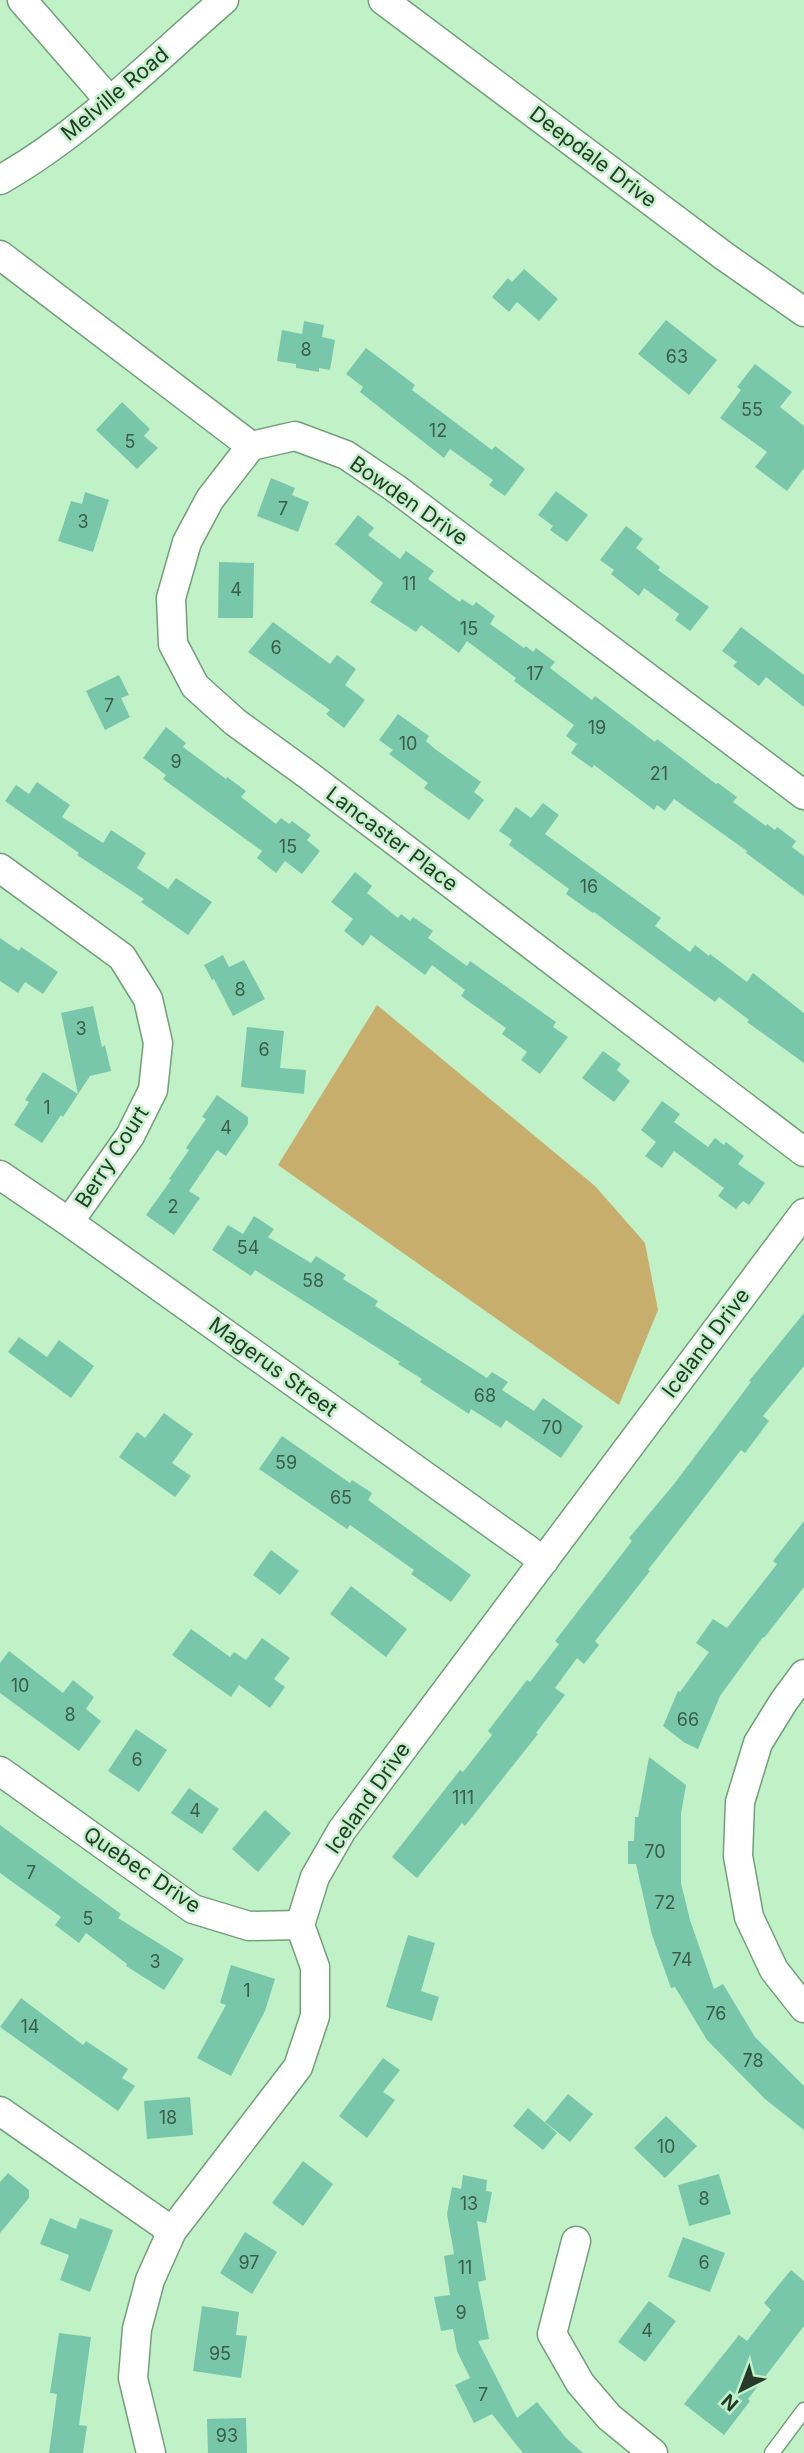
<svg xmlns="http://www.w3.org/2000/svg" width="804" height="2453" viewBox="0 0 804 2453" font-family="Inter,sans-serif">
<style>
.forest{fill:#c7ae6d}
.building{fill:#79c7ab}
.lines{fill:none;stroke-linecap:round;stroke-linejoin:round}
.lane-casing{stroke:#71a079;stroke-width:17}
.street-casing{stroke:#71a079;stroke-width:31}
.lane{stroke:#fff;stroke-width:14}
.street{stroke:#fff;stroke-width:28}
.labels{text-anchor:middle;stroke-width:5;stroke-linejoin:round;paint-order:stroke}
.number-label{font-size:18px;fill:#3b5d4a}
.street-label{font-size:21px;fill:#263a2a;stroke:#c0f1c7}
</style>
<rect width="100%" height="100%" fill="#c0f1c7"/>
<path class="forest" d="M377,1005L595,1186L645,1243L658,1310L619,1405L278,1165Z"/>
<path class="building" d="M524,269L558,299L539,321L517,302L509,312L492,297L508,278L512,282Z
M666,320L717,360L689,395L638,354Z
M304,321L324,325L322,337L335,340L330,370L319,368V372L296,368V364L277,361L282,330L302,334Z
M366,348L415,385L412,390L492,450L495,446L525,469L505,496L489,485L493,480L450,449L444,458L360,392L363,387L346,374Z
M755,364L792,392L780,407L804,426V468L787,491L755,467L767,452L720,418L741,390L737,387Z
M122,402L150,429L144,436L158,448L137,469L96,430Z
M271,478L295,488L292,495L309,502L298,532L257,516Z
M556,491L588,515L567,542L550,530L553,526L538,515Z
M85,492L109,500L93,552L58,541L71,501L82,504Z
M358,515L374,528L368,535L400,559L406,551L434,571L428,579L460,602L462,599L473,606L476,602L495,616L490,624L524,648L526,646L533,652L536,648L555,662L550,668L592,700L595,696L655,742L657,739L716,784L718,783L737,797L733,802L766,826L767,824L775,830L777,827L796,841L792,847L804,856V896L746,853L747,851L674,799L665,811L657,805L654,810L594,765L592,768L571,753L577,744L566,736L574,725L514,681L516,678L467,641L459,653L421,625L416,632L370,602L383,583L335,544Z
M626,526L643,539L636,548L660,567L658,570L709,607L690,631L675,620L679,614L644,588L639,596L611,574L614,570L600,560Z
M219,562L254,563L253,618H218Z
M273,622L330,664L337,655L356,669L345,685L365,700L344,728L326,714L330,710L248,652Z
M741,627L804,675V707L766,677L759,686L733,666L737,662L722,651Z
M119,675L129,695L121,698L130,717L105,730L86,691Z
M398,714L429,736L426,741L435,749L481,782L474,792L484,800L469,820L424,788L428,783L389,754L393,750L379,740Z
M166,727L186,743L183,747L226,779L227,777L246,791L241,797L276,824L281,818L289,824L292,821L311,835L307,840L320,851L302,874L285,861L276,873L257,858L262,851L163,779L166,775L143,758Z
M37,782L70,805L62,817L103,843L111,830L146,853L137,868L168,889L176,878L212,902L188,935L141,902L144,899L77,855L79,853L5,801L16,785L29,794Z
M543,803L559,815L545,834L661,918L655,926L690,952L695,945L709,956L710,954L747,982L753,973L804,1013V1063L747,1022L749,1020L719,997L715,1002L594,912L593,913L566,894L569,889L509,845L512,840L499,831L516,807L531,818Z
M355,872L372,886L367,893L398,918L401,914L410,921L413,917L433,931L428,938L467,966L470,961L556,1022L553,1027L568,1037L540,1074L521,1060L527,1052L502,1034L506,1028L461,996L465,990L432,965L425,975L371,935L363,946L344,931L353,919L331,902Z
M0,938L19,951L21,947L58,972L43,994L25,982L18,993L0,981Z
M223,955L229,967L244,960L265,999L233,1016L214,979L212,980L204,965Z
M93,1006L102,1047L105,1045L111,1071L90,1076L63,1117L61,1115L42,1143L14,1125L29,1102L25,1100L43,1072L78,1094L61,1013Z
M247,1027L284,1031L280,1068L306,1070L304,1094L241,1087Z
M603,1051L621,1064L617,1070L630,1081L614,1102L582,1078Z
M217,1095L248,1117V1124L226,1156L217,1150L189,1191L200,1198L174,1235L146,1215L171,1180L169,1179L189,1150L186,1148L206,1119L202,1117Z
M662,1101L680,1114L674,1122L708,1147L715,1138L724,1145L726,1142L744,1156L738,1164L765,1183L749,1205L743,1201L736,1209L718,1196L724,1188L674,1151L662,1168L645,1156L656,1142L641,1130Z
M254,1216L274,1229L268,1237L311,1263L316,1256L346,1275L343,1279L378,1301L375,1306L487,1378L492,1372L508,1382L502,1390L534,1411L543,1398L583,1426L561,1458L506,1420L501,1428L471,1409L469,1414L420,1382L422,1379L398,1364L400,1362L310,1305L255,1270L251,1276L212,1250L228,1225L243,1234Z
M804,1313V1366L763,1416L769,1421L745,1453L741,1450L648,1570L650,1571L595,1641L599,1645L584,1664L577,1658L555,1688L565,1695L536,1733L538,1734L465,1826L462,1823L417,1878L392,1857L460,1770L463,1772L492,1735L488,1731L527,1680L530,1682L559,1644L555,1641L632,1541L629,1538L674,1484L751,1382L749,1381Z
M19,1337L47,1357L59,1340L94,1366L71,1398L8,1352Z
M164,1413L193,1434L172,1463L191,1476L175,1497L119,1457L137,1432L145,1438Z
M282,1436L350,1483L352,1480L372,1493L368,1500L471,1575L451,1602L411,1574L414,1570L350,1525L347,1529L259,1469Z
M804,1521V1587L764,1638L763,1637L720,1696L698,1749L685,1743L663,1726L678,1691L680,1692L709,1652L696,1643L713,1619L727,1628L777,1564L773,1561Z
M271,1550L299,1571L280,1595L253,1575Z
M351,1586L407,1629L386,1657L330,1614Z
M191,1629L230,1657L234,1652L246,1660L262,1638L290,1658L274,1679L285,1687L270,1708L239,1685L231,1697L172,1655Z
M9,1651L63,1693L73,1680L94,1697L86,1709L101,1721L79,1751L0,1693V1663Z
M136,1729L167,1750L139,1792L108,1771Z
M649,1757L686,1785L681,1814V1883L690,1920L714,1989L723,1984L755,2037L804,2086V2130L765,2099L707,2040L675,1987L671,1988L652,1935L636,1864H628V1841H634L635,1817H638Z
M189,1788L219,1809L202,1834L171,1813Z
M265,1810L291,1833L258,1872L232,1849Z
M0,1825L121,1914L118,1918L184,1959L164,1990L126,1966L127,1964L86,1933L79,1943L55,1925L61,1917L0,1873Z
M408,1935L435,1943L421,1991L439,1997L432,2021L386,2007Z
M231,1965L275,1979L265,2011L231,2076L197,2058L226,2005L220,2003Z
M21,1998L83,2045L86,2041L128,2069L122,2078L135,2086L118,2111L0,2027Z
M383,2058L400,2070L383,2092L395,2100L367,2138L339,2116Z
M568,2094L593,2114L570,2142L545,2122Z
M190,2097L193,2135L147,2139L144,2101Z
M528,2108L557,2133L543,2150L513,2126Z
M666,2116L697,2146L665,2178L634,2148Z
M303,2161L333,2184L303,2226L272,2203Z
M8,2173L29,2190V2198L0,2233V2182Z
M719,2174L731,2214L689,2226L678,2185Z
M463,2175L487,2180L486,2191L492,2192L486,2223L477,2221L486,2280L478,2282L489,2339L478,2341L517,2418L537,2402L566,2438L583,2453H523L492,2414L474,2423L455,2385L470,2378L457,2351L453,2329L441,2331L434,2297L450,2295L444,2256L454,2254L447,2214L452,2187L461,2189Z
M50,2218L76,2229L80,2218L113,2230L90,2292L60,2280L69,2255L40,2244Z
M245,2232L277,2252L252,2294L220,2273Z
M683,2237L725,2253L710,2292L668,2277Z
M791,2270L804,2281V2326L748,2399L750,2401L724,2435L684,2404L739,2335L747,2341L771,2310L764,2303Z
M649,2301L676,2321L645,2362L618,2342Z
M202,2306L239,2312L236,2335L247,2336L241,2378L193,2371Z
M59,2333L91,2337L79,2425L87,2426L83,2453H49L57,2394L50,2393Z
M246,2418L247,2453H208L207,2419Z"/>
<g class="lines">
<defs>
<path id="lane" d="M772,2453L804,2410"/>
<path id="street" d="M22,0L109,100
M383,0L724,256L804,312
M0,180C83,133 152,62 224,0
M0,255L251,446L295,436L346,455L395,488L804,795
M251,446L210,499L187,542L171,598L173,644L195,686L235,722L308,775L804,1152
M0,868L122,957L148,999L158,1043L153,1090L130,1136L69,1222
M0,1175L69,1222L544,1561
M804,1674L784,1701L758,1743L740,1802L738,1856L749,1917L774,1970L804,2008
M0,1771L193,1909L249,1926L300,1925
M0,2111L172,2231
M576,2241L552,2334L580,2383L609,2417L653,2453
M151,2453L133,2378L137,2329L150,2280L172,2231L298,2067L315,2016V1967L300,1925L315,1877L342,1830L804,1213"/>
</defs>
<use href="#lane" class="lane-casing"/>
<use href="#street" class="street-casing"/>
<use href="#lane" class="lane"/>
<use href="#street" class="street"/>
</g>
<g class="labels">
<g class="number-label">
<text x="306" y="356">8</text>
<text x="677" y="363">63</text>
<text x="752" y="416">55</text>
<text x="438" y="437">12</text>
<text x="130" y="448">5</text>
<text x="283" y="515">7</text>
<text x="83" y="528">3</text>
<text x="409" y="590">11</text>
<text x="236" y="596">4</text>
<text x="469" y="635">15</text>
<text x="276" y="654">6</text>
<text x="535" y="680">17</text>
<text x="109" y="712">7</text>
<text x="597" y="734">19</text>
<text x="408" y="750">10</text>
<text x="176" y="768">9</text>
<text x="659" y="780">21</text>
<text x="288" y="853">15</text>
<text x="589" y="893">16</text>
<text x="240" y="996">8</text>
<text x="81" y="1035">3</text>
<text x="264" y="1056">6</text>
<text x="47" y="1114">1</text>
<text x="226" y="1134">4</text>
<text x="173" y="1213">2</text>
<text x="248" y="1254">54</text>
<text x="313" y="1287">58</text>
<text x="485" y="1402">68</text>
<text x="552" y="1434">70</text>
<text x="286" y="1469">59</text>
<text x="341" y="1504">65</text>
<text x="20" y="1692">10</text>
<text x="70" y="1721">8</text>
<text x="688" y="1726">66</text>
<text x="137" y="1766">6</text>
<text x="463" y="1804">111</text>
<text x="195" y="1817">4</text>
<text x="655" y="1858">70</text>
<text x="31" y="1879">7</text>
<text x="665" y="1909">72</text>
<text x="88" y="1925">5</text>
<text x="682" y="1966">74</text>
<text x="155" y="1968">3</text>
<text x="247" y="1997">1</text>
<text x="716" y="2020">76</text>
<text x="30" y="2033">14</text>
<text x="753" y="2067">78</text>
<text x="168" y="2124">18</text>
<text x="666" y="2153">10</text>
<text x="704" y="2205">8</text>
<text x="469" y="2210">13</text>
<text x="249" y="2269">97</text>
<text x="704" y="2269">6</text>
<text x="465" y="2274">11</text>
<text x="461" y="2319">9</text>
<text x="647" y="2337">4</text>
<text x="220" y="2360">95</text>
<text x="483" y="2401">7</text>
<text x="227" y="2442">93</text>
</g>
<g class="street-label">
<text transform="translate(115 94) rotate(-40)" y="7">Melville Road</text>
<text transform="translate(593 157) rotate(37)" y="7">Deepdale Drive</text>
<text transform="translate(409 501) rotate(35)" y="7">Bowden Drive</text>
<text transform="translate(392 839) rotate(37)" y="7">Lancaster Place</text>
<text transform="translate(112 1157) rotate(-57)" y="7">Berry Court</text>
<text transform="translate(706 1343) rotate(-53)" y="7">Iceland Drive</text>
<text transform="translate(273 1367) rotate(36)" y="7">Magerus Street</text>
<text transform="translate(368 1798) rotate(-55)" y="7">Iceland Drive</text>
<text transform="translate(142 1870) rotate(34)" y="7">Quebec Drive</text>
</g>
</g>
<g transform="translate(741 2390) rotate(222)" stroke="#c0f1c7" stroke-width="5" paint-order="stroke">
<path d="M0-5L12 26L0 18L-12 26Z" fill="#263a2a"/>
<text y="-10" font-size="19" font-weight="bold" text-anchor="middle" fill="#263a2a">N</text>
</g>
</svg>
